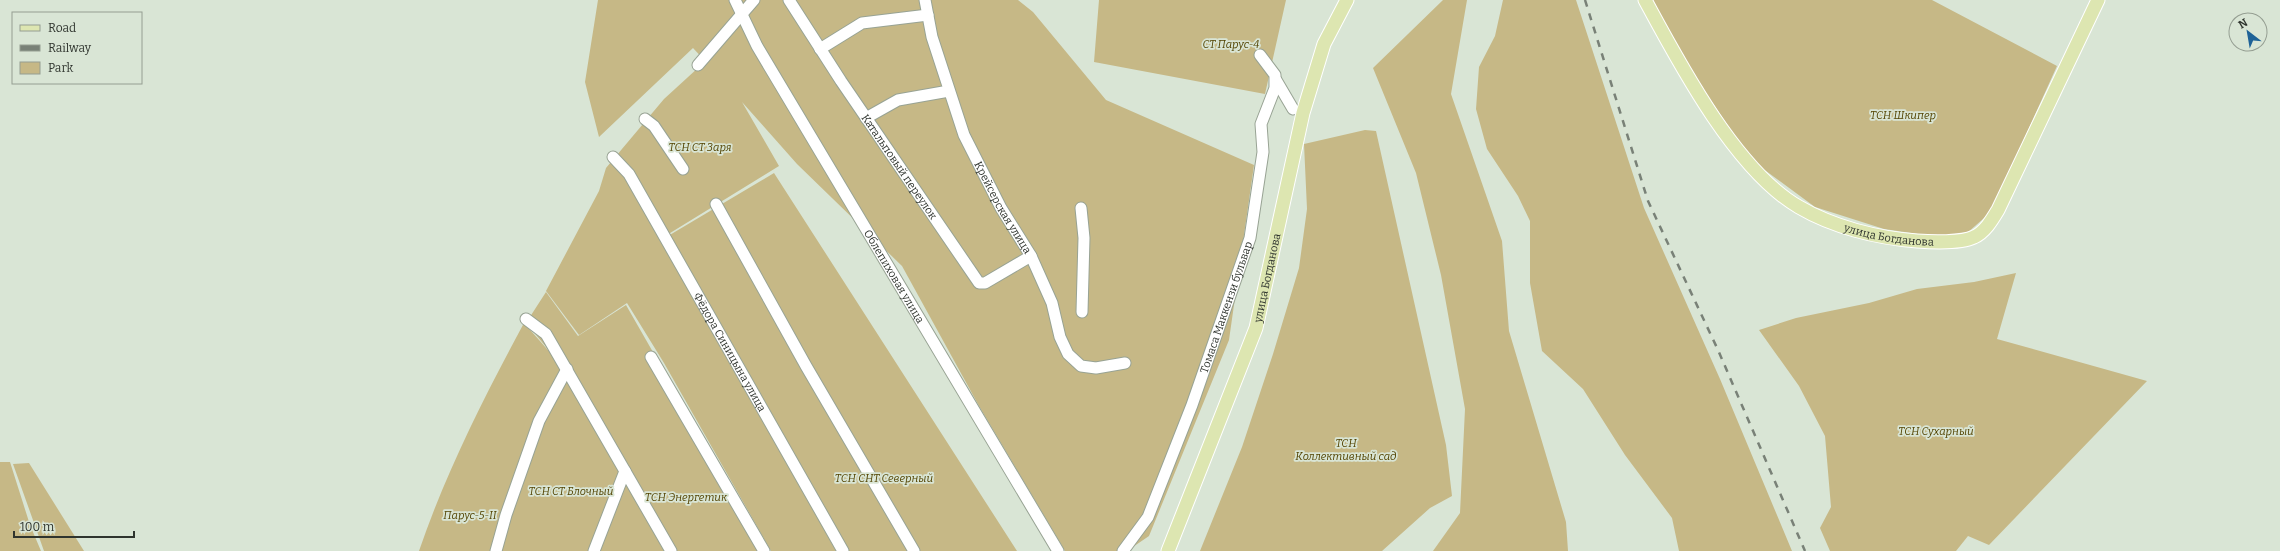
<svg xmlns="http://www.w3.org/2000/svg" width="2280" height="551" viewBox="0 0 2280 551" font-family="Bitter,serif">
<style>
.green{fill:#c6b886}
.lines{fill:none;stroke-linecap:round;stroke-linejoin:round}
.minor-casing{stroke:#98a394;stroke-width:13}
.major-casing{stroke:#fff;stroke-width:15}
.minor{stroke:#fff;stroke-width:11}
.major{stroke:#dde6b1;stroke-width:13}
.rail{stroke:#798177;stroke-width:2.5;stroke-dasharray:7 7;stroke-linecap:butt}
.labels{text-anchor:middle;stroke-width:3.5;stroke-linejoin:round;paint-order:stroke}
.park-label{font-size:11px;font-style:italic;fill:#534402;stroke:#d9e5d5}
.street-label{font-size:11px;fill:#2f342e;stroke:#d9e5d5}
</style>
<rect width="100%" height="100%" fill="#d9e5d5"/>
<path class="green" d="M598,0H1018L1033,12L1106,100L1254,165L1229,340L1149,536L1127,551H1065L979,406L902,266L797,164L742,102L779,166L662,238L836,551H771L664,363L627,303L579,335L546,291L599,191L606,168L664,99L699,67L707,63L693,48L599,137L585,82Z
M1099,0H1286L1265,94L1094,62Z
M1443,0H1467L1451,94L1502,241L1509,331L1566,522L1568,551H1433L1460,513L1465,409L1441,275L1416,173L1373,68Z
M1503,0H1576L1644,208L1720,379L1792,551H1679L1672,518L1625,455L1583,389L1542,351L1530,283V221L1518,196L1487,149L1476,109L1479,67L1495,36Z
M1652,0H1932L2057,66L1991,212L1967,233L1939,237L1884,229L1815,207L1751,160L1675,47Z
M1365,130L1376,131L1446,445L1452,496L1430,508L1382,551H1200L1242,447L1273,354L1299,268L1307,209L1304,144Z
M774,173L1017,551H843L668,236Z
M2016,273L1997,339L2147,381L1989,545L1968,536L1956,551H1830L1820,528L1831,507L1825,436L1799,386L1759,330L1796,318L1869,303L1917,289L1974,282Z
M546,292L578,336L626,305L767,551H665L565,376L664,551H419C446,472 484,397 524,323L562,366L526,323Z
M0,462H10L30,525L41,551H0Z
M29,463L84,551H44L13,464Z"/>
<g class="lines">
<defs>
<g id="minor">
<path id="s1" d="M735,0L757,46L1058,551"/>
<path id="s2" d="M789,0L841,81L979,283H985L1031,256"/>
<path id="s3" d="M925,0L932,37L964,135L1001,208L1031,256L1052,303L1060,337L1068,354L1081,366L1096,368L1125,363"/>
<path d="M820,49L862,23L928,15"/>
<path d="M698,65L754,0"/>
<path d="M1276,80L1293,109"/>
<path d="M866,118L898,100L949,91"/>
<path d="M645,119L654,126L683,169"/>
<path id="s4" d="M613,157L629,174L843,551"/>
<path d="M716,204L806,366L914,551"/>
<path d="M1081,208L1084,238L1082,312"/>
<path d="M526,319L546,334L671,551"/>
<path d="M651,357L764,551"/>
<path d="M496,551L506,515L539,421L567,369"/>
<path d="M594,551L625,471"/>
<path id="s5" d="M1123,551L1148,517L1192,405L1250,238L1263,152L1261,124L1275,88V75L1260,55"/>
</g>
<g id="major">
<path id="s6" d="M1645,0C1679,63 1736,171 1799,207C1833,227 1877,238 1917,241C1931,242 1962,243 1974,237C1985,232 1992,220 1998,210L2098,0"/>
<path id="s7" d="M1168,551L1256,328L1303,113L1324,44L1347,0"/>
</g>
</defs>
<use href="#minor" class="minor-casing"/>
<use href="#major" class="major-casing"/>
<use href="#minor" class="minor"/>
<use href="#major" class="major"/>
<path class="rail" d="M1585,0L1648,201L1718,350L1805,551"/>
</g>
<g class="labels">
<g class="park-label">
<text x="1231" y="48">СТ Парус-4</text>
<text x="1903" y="119">ТСН Шкипер</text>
<text x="700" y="151">ТСН СТ Заря</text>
<text x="1936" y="435">ТСН Сухарный</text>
<text x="1346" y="447">ТСН<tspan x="1346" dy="13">Коллективный сад</tspan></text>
<text x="884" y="482">ТСН СНТ Северный</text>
<text x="571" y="495">ТСН СТ Блочный</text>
<text x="686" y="501">ТСН Энергетик</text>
<text x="470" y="519">Парус-5-II</text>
</g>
<g class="street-label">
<text dy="4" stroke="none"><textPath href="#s2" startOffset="200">Катальповый переулок</textPath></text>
<text dy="4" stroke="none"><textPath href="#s3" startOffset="223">Крейсерская улица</textPath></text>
<text dy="4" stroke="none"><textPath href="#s6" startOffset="356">улица Богданова</textPath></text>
<text dy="4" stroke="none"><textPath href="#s1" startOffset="319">Облепиховая улица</textPath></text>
<text dy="4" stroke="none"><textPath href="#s7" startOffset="291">улица Богданова</textPath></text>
<text dy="4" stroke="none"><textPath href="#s5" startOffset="266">Томаса Маккензи бульвар</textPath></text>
<text dy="4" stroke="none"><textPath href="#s4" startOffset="228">Фёдора Синицына улица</textPath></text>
</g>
</g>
<rect x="12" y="12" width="130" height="72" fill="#d9e5d5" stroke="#959e92"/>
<rect x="20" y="25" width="20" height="6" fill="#dde6b1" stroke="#959e92"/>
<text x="48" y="32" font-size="12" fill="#2f342e">Road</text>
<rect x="20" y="45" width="20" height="6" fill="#798177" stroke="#959e92"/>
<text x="48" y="52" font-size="12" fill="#2f342e">Railway</text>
<rect x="20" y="62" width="20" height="12" fill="#c6b886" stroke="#959e92"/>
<text x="48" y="72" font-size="12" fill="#2f342e">Park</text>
<g transform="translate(2248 32) rotate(329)"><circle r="19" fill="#d9e5d5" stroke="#959e92"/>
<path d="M0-3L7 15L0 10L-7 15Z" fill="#1e6297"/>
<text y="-6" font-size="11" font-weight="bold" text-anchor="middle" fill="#2f342e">N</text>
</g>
<path d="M14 531v6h120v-6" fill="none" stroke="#2f342e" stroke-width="2"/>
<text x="20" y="531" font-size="12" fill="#2f342e" stroke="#d9e5d5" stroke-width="3" paint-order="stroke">100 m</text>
</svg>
